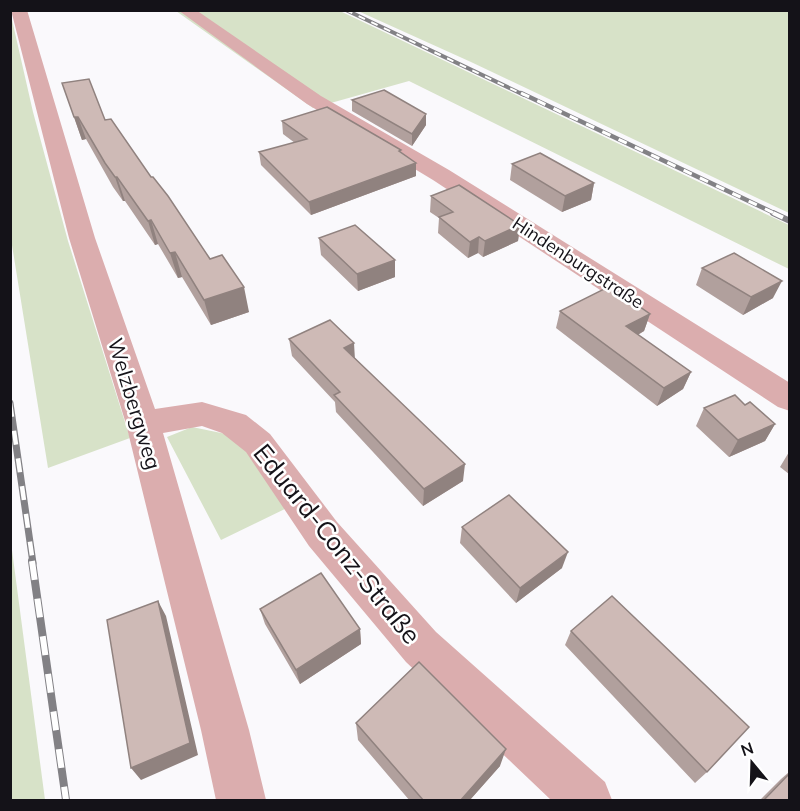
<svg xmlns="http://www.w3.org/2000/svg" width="800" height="811" viewBox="0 0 800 811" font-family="Mulish,sans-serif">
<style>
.green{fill:#d7e2c8}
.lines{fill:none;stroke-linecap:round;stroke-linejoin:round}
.minor{fill:#dbadae;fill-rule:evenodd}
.rail-far4-casing{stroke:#828185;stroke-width:4}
.rail-far3-casing{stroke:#828185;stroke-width:4.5}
.rail-far2-casing{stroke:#828185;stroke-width:6}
.rail-far1-casing{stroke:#828185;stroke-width:7}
.rail-casing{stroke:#828185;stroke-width:8}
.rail-far4{stroke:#fff;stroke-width:2;stroke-dasharray:7;stroke-linecap:butt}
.rail-far3{stroke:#fff;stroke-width:3;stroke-dasharray:9;stroke-linecap:butt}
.rail-far2{stroke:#fff;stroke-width:4;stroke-dasharray:11;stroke-linecap:butt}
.rail-far1{stroke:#fff;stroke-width:4.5;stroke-dasharray:14;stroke-linecap:butt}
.rail{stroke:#fff;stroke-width:6;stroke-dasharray:19;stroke-linecap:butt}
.wall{fill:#b1a09d}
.shaded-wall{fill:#90827f}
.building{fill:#cebab6;stroke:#90827f;stroke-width:1.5}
.labels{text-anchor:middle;stroke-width:5;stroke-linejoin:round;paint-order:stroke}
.far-street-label{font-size:18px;fill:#141218;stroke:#fff}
.street-label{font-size:21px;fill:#141218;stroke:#fff}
.near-street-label{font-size:26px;fill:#141218;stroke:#fff}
</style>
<rect width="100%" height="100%" fill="#faf9fc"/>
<path class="green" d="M10,11L33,112L68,241L130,438L48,468L11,239Z
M176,11H340L789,225V269L409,81L313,108Z
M358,11H789V213L471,62Z
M192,427L226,434L252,450L289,507L221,540L167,437Z
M10,535L45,800H11Z"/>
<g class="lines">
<path class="minor" d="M11,10H27L95,238L155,409L202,402L246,415L270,434L337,522L436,632L605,782L612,800H551L406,662L309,546L246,452L222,433L202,426L163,433L249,730L266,800H216L201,730L126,424L69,238Z
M178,10H196L321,96L449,170L790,383V411L778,407L433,180L307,104Z"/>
<defs>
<path id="rail-far4" d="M346,10L524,95"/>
<path id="rail-far3" d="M521,93L776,214"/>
<path id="rail-far2" d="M773,213L790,221"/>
<path id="rail-far1" d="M10,403L33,563"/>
<path id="rail" d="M32,561L66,800"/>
</defs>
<use href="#rail-far4" class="rail-far4-casing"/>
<use href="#rail-far3" class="rail-far3-casing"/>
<use href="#rail-far2" class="rail-far2-casing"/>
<use href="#rail-far1" class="rail-far1-casing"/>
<use href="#rail" class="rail-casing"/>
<use href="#rail-far4" class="rail-far4"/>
<use href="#rail-far3" class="rail-far3"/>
<use href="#rail-far2" class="rail-far2"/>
<use href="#rail-far1" class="rail-far1"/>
<use href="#rail" class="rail"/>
</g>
<path class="wall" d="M62,83L105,120L151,177L249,312L211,325L182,277L178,278L158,244L155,245L125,201H123L113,187L86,139L82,140Z
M352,100L426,125L412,146L352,111Z
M282,121L401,150V152L416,176L311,215L261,165L259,152L295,143L283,134Z
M512,164L594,183L591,200L562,212L510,180Z
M431,196L520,225L518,241L483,257L478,253L468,258L438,233L439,218L430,212Z
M319,238L395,277L358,291L321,255Z
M702,268L773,298L743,315L696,285Z
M560,311L650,314L644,331L638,335L691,372L683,389L657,406L556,328Z
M289,339L355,358L463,481L423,506L336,412L335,402L292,356Z
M745,405L775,424L765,441L729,457L696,426L704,408Z
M789,452V474L780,467Z
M462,527L562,568L516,603L460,543Z
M260,609L360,629L361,644L300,684L265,624Z
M571,631L707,772L695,783L565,645Z
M356,723L500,766L469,801H410L358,740Z
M789,772V801H759L781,779Z"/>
<path class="shaded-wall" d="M426,114V125L412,146V134Z
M74,117H78L86,139L82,140Z
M416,163V176L311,215L309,202Z
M115,177H117L125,201H123Z
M594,183L591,200L562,212L565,196Z
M151,220L158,244L155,245L148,221Z
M520,225L518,241L483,257L485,241Z
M479,237L478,253L468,258L470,242Z
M175,252L182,277L178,278L170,253Z
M395,260V277L358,291L357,274Z
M782,281L773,298L743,315L751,297Z
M244,287L249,312L211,325L204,300Z
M650,314L644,331L621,344L626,326Z
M354,343L355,360L344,348Z
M691,372L683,389L657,406L664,388Z
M775,424L765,441L729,457L738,440Z
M465,464L463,481L423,506L424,489Z
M568,552L562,568L516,603L520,588Z
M158,601L166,616L198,755L141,780L131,768Z
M360,629L361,644L300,684L296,670Z
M506,749L500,766L469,801H460Z"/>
<path class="building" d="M89,79L105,120L111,119L151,177H153L168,196L210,259L222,255L244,287L204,300L175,252L170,253L151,220L148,221L117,177H115L105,163L78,117H74L62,83Z
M384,90L426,114L412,134L352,100Z
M327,107L401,150L399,151L416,163L309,202L259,152L307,139L282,121Z
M540,153L594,183L565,196L512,164Z
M459,185L520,225L485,241L479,237L470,242L439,217L453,212L431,196Z
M355,225L395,260L357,274L319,238Z
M734,253L782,281L751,297L702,268Z
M610,286L650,314L626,326L691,372L664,388L560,311Z
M330,320L354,343L344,348L465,464L424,489L334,395L340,392L289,339Z
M735,395L745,405L750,402L775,424L738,440L704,408Z
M509,495L568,552L520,588L462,527Z
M321,573L360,629L296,670L260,609Z
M612,596L749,727L707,772L571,631Z
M158,601L190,743L131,768L107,620Z
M419,662L506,749L460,801H424L356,723Z
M789,774V801H763Z"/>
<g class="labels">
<g class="far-street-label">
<text transform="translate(578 263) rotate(33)" y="6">Hindenburgstraße</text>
</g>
<g class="street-label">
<text transform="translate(134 404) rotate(73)" y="7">Welzbergweg</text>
</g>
<g class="near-street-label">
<text transform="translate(337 544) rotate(51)" y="9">Eduard-Conz-Straße</text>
</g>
</g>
<rect width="800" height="811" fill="none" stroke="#141218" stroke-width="24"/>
<g transform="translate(752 763) rotate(341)" stroke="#ffffff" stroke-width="4.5" paint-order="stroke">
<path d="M0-4.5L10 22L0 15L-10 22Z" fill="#141218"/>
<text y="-9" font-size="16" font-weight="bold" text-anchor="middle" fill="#141218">N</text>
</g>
</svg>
